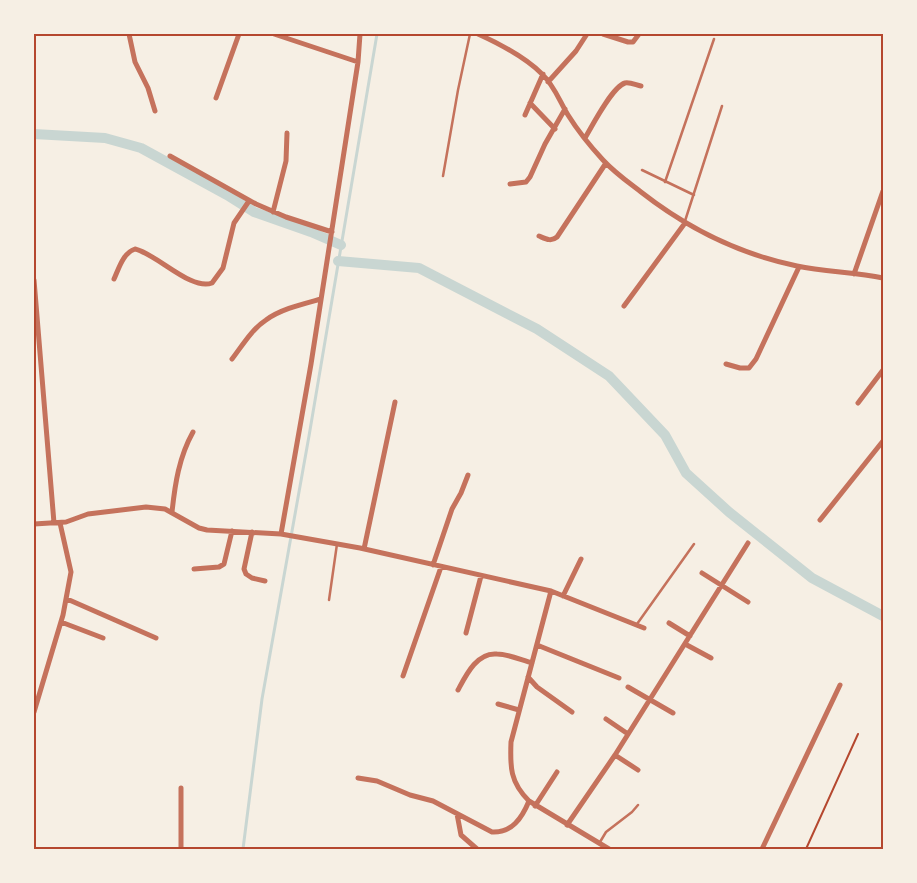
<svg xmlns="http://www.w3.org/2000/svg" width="917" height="883" viewBox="0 0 917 883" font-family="Raleway,sans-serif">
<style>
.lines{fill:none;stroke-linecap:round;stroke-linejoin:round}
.stream{stroke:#c9d6d2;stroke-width:3}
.canal{stroke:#c9d6d2;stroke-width:10}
.path{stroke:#b5482f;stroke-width:2}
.service{stroke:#c5725c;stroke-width:2.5}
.minor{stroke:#c5725c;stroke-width:5}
.neatline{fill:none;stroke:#b5482f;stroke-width:2}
</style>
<rect width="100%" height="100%" fill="#f6efe4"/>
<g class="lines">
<path class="stream" d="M243,849L262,699L309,436L377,34"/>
<path class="canal" d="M34,134L105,138L141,148L227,195L254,212L311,232L341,245
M338,261L419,268L537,329L609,376L665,435L686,473L729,512L812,578L883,616"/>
<path class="path" d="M806,849L858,734"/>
<path class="service" d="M642,170L694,195
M443,176L458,90L470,34
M665,182L714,39
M685,221L722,106
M329,600L337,544
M637,624L694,544
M600,842L606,832L632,812L638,805"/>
<path class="minor" d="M129,34L135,62L148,88L155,111
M274,34L358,62
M478,34C500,44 525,57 542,74C554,85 560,102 568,115C578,131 591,147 603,160C615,173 628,182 641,192C687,228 739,254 797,266C825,272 855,272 883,278
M603,34L628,42H633L639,34
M548,82L576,51L587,34
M216,98L239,34
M530,103L555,129
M525,115L543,74
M585,138C592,126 612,87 625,83C630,82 636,85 641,86
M170,156L256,204L286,217L332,232
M510,184L526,182L530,177L545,144L565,109
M273,212L286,161L287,133
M539,236C546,239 551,242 557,237L606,163
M854,274L883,191
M114,279C119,268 123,253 135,249C157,254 191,291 212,283L223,268L234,223L249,201
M34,280L54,523
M624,306L685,223
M232,359C242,346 252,329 266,320C281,309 303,304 321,299
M726,364L740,368H749L756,359L799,267
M858,403L883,370
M172,512C175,484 179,457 193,432
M820,520L883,441
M34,524L66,522L88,514L146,507L165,509L199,528L207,530L281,534L360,548L551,591L644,628
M252,532L244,569L246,574L252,578L265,581
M281,534L311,364L358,62L360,34
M364,549L395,402
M433,565L452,509L461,493L468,475
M194,569L219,567L224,564L232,531
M702,573L748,602
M551,591L511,742C510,767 510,782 529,801L609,849
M563,596L581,559
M67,599L156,638
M61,622L103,638
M669,623L690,636
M466,633L481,576
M685,644L711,658
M537,645L619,678
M403,676L441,567
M528,677L537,687L572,712
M628,687L673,713
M458,690C466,675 477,652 497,654C508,654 521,660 532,663
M498,704L519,710
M34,712L63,615L71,572L60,523
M606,719L628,734
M615,755L638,770
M358,778L377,781L410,795L433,801L492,832C512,833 522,818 529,801
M181,788V849
M535,806L557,772
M457,814L461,835L477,849
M567,825L615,755L748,543
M762,849L840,685"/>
</g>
<rect width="917" height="883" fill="none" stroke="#f6efe4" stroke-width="70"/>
<rect x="35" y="35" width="847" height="813" class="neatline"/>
</svg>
